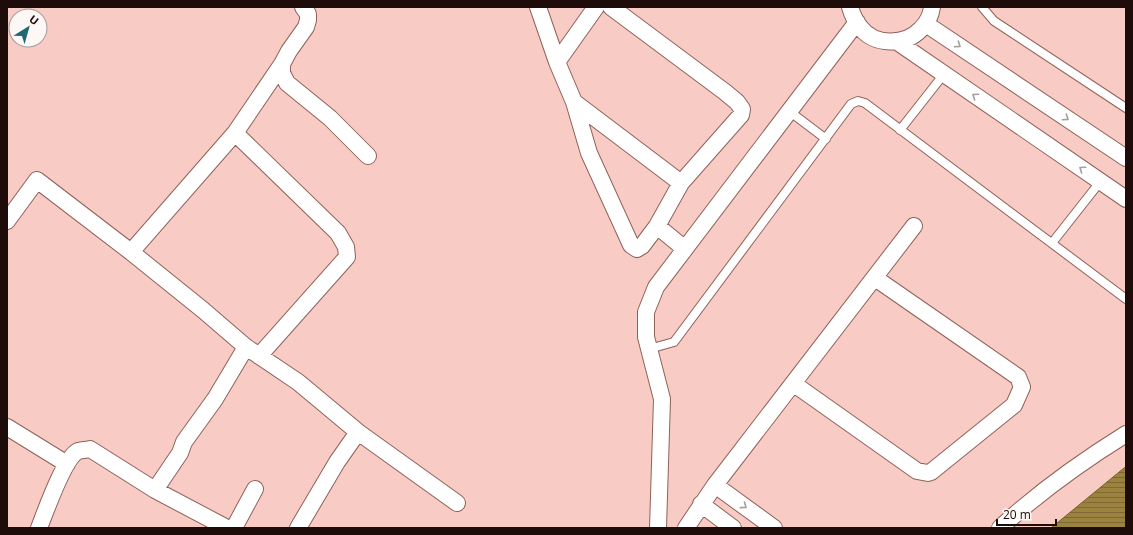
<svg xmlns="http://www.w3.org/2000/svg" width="1133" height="535" viewBox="0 0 1133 535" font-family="'Open Sans',sans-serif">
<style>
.water{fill:url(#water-rules);stroke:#765f2e}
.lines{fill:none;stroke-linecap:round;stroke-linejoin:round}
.service-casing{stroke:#906159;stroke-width:10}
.minor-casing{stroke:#906159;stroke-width:18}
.service{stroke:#fff;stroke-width:8}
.minor{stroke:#fff;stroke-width:16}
.oneway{stroke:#a59e9d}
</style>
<defs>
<pattern id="water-rules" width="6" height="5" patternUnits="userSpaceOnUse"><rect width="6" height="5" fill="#9b823e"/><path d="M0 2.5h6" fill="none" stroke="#7e6932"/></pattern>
</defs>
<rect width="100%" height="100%" fill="#f8ccc4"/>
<path class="water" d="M1126,467V528H1051L1124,468Z"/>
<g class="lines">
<defs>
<path id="service" d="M982,7L994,21L1126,108
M789,111L826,139
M900,130L944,74
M1052,243L1100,182
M649,349L674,342L851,104L858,101L865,103L1126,299"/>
<path id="minor" d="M303,7L308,14V20L306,27L289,51L282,64V73L287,83L330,118L368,156
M538,7L557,62L574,102L589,153L631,245L637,249L642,246L657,226L681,183L733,124L741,115L742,109L737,102L725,92L611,7
M850,7C852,14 855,21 860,27C874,46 905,46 921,29C927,23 931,15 932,7
M926,24L1126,158
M896,41L1126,199
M557,62L596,7
M574,102L681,183
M235,133L338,233L346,247L347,257L259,356
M7,221L37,180L131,252L203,310L246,347L298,382L358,432L457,503
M657,226L685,249
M131,252L235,133L282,64
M794,384L917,471L928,473L931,472L1014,405L1022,387L1018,377L875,278
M7,427L67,464
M715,485L774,528
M155,490L180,453L184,442L215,399L246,347
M701,504L733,528
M39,528C45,513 64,458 78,451C81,450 87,450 90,449L155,490L227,528
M234,528L255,489
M298,528L337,462L358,432
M658,528L662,399L646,337V312L656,287L857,22
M686,528L715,485L914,226
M1000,528C1039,492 1081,462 1126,434"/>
</defs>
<use href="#service" class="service-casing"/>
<use href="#minor" class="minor-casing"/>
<use href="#service" class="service"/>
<use href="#minor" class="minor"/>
</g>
<defs><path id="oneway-chevron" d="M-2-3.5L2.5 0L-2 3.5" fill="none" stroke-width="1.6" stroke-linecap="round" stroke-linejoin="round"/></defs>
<g class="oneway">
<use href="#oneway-chevron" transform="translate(958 45) rotate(34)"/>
<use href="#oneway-chevron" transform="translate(975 96) rotate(-145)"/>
<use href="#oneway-chevron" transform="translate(1066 118) rotate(34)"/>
<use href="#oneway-chevron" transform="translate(1082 169) rotate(-145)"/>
<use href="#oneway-chevron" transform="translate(744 506) rotate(36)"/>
</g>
<rect width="1133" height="535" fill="none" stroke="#1e0c0a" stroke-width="16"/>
<g transform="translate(28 28) rotate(37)"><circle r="19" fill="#fdf7f6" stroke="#a49998"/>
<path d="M0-3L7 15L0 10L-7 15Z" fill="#1f6974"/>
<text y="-6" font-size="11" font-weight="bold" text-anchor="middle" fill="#1e0c0a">U</text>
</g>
<path d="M997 519v6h59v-6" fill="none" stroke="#1e0c0a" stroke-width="2"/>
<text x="1003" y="519" font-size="12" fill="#1e0c0a" stroke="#fdf7f6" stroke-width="3" paint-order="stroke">20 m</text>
</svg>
